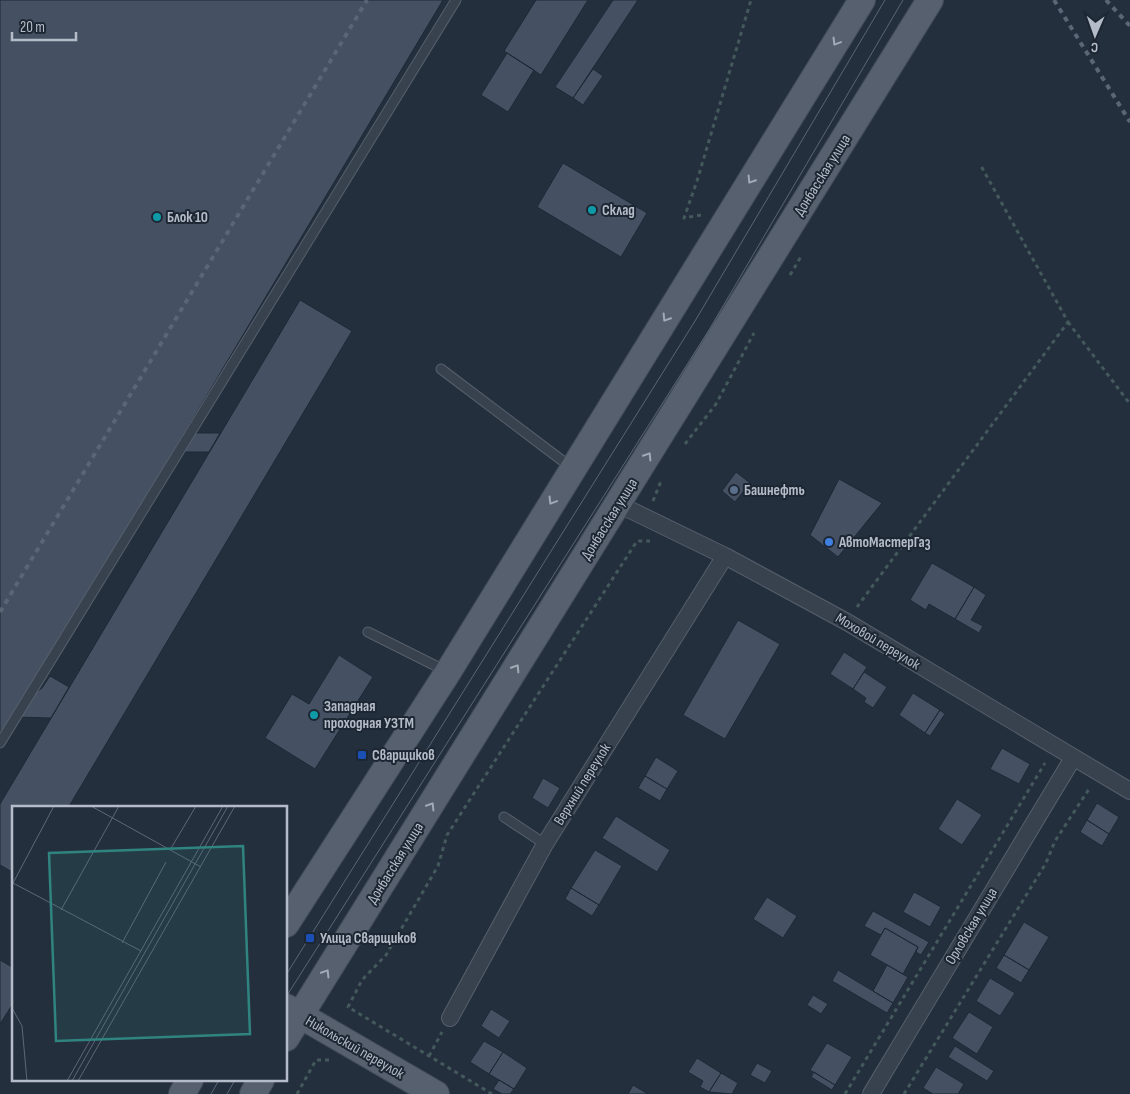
<svg xmlns="http://www.w3.org/2000/svg" width="1130" height="1094" viewBox="0 0 1130 1094" font-family="'Sofia Sans Condensed',sans-serif">
<style>
.building{fill:#455162;stroke:#1f2835}
.lines{fill:none;stroke-linecap:round;stroke-linejoin:round}
.lane-casing{stroke:#565f6c;stroke-width:11}
.street-casing{stroke:#565f6c;stroke-width:18}
.primary-casing{stroke:#414a57;stroke-width:28}
.path{stroke:#44595c;stroke-width:3;stroke-dasharray:4 4;stroke-linecap:butt}
.lane{stroke:#38414e;stroke-width:9}
.street{stroke:#38414e;stroke-width:16}
.primary{stroke:#56606e;stroke-width:26}
.tram{stroke:#5a6575;stroke-width:1}
.rail{stroke:#5a6575;stroke-width:4;stroke-dasharray:5 5;stroke-linecap:butt}
.oneway{stroke:#a1aab7}
.culture-dot{fill:#0f9aa8;stroke:#1d2633;stroke-width:2}
.service-dot{fill:#5c6f8a;stroke:#1d2633;stroke-width:2}
.shop-dot{fill:#3f7fe0;stroke:#1d2633;stroke-width:2}
.transit-dot{fill:#1a4fb4;stroke:#1d2633;stroke-width:2}
.labels{text-anchor:middle;stroke-width:4;stroke-linejoin:round;paint-order:stroke}
.street-label{font-size:15px;fill:#b4bcc9;stroke:#1d2633}
.poi-label{font-size:15px;font-weight:bold;fill:#b4bcc9;stroke:#1d2633;text-anchor:start}
.inset-road{fill:none;stroke:#5e6776;stroke-width:1}
.view{fill:#308480;fill-opacity:0.15;stroke:#308480;stroke-width:2.5}
.inset-edge{fill:none;stroke:#b4bcc9;stroke-width:2.5}
</style>
<rect width="100%" height="100%" fill="#242f3e"/>
<path class="building" d="M0,0H443L0,742Z
M536,0H588L541,75L504,51Z
M613,0H638L573,98L555,87Z
M507,53L534,70L508,112L481,95Z
M593,69L603,76L583,105L573,98Z
M563,163L647,213L621,257L537,207Z
M300,300L352,331L68,808H14V873L0,865V804Z
M185,433H220L209,452H173Z
M736,472L750,483L735,502L722,491Z
M839,479L882,503L838,557L810,535Z
M932,563L974,587L955,619L929,604L926,610L910,600Z
M974,587L986,595L971,620L983,626L979,633L955,619Z
M738,620L780,644L725,739L683,715Z
M844,652L867,667L853,689L830,674Z
M339,655L373,677L315,769L265,738L292,694L309,704Z
M864,672L887,687L873,708L864,702L866,698L853,689Z
M50,676L69,687L51,718L15,717L26,700L42,688Z
M913,693L940,710L925,733L899,715Z
M940,710L945,714L930,736L925,733Z
M1002,748L1030,764L1019,784L990,769Z
M656,757L678,771L667,789L645,776Z
M645,776L667,789L660,801L638,788Z
M543,778L560,788L548,808L532,798Z
M957,799L982,815L962,845L938,829Z
M1097,803L1119,817L1109,834L1087,820Z
M616,816L670,850L657,872L602,838Z
M1087,820L1109,834L1102,846L1080,832Z
M595,850L622,866L599,905L571,888Z
M571,888L599,905L592,916L565,899Z
M914,892L941,907L930,927L903,912Z
M767,897L797,916L783,938L753,919Z
M873,911L929,942L921,955L916,952L918,947L885,928L881,935L864,926Z
M1024,922L1049,937L1029,970L1004,955Z
M885,928L918,947L903,974L870,955Z
M1004,955L1029,970L1021,983L996,968Z
M0,960L14,968V1002L0,1024Z
M887,965L908,977L893,1003L873,991Z
M838,970L893,1003L887,1013L832,981Z
M990,978L1015,993L1000,1016L976,1001Z
M813,995L828,1004L821,1014L807,1005Z
M491,1009L510,1021L499,1038L481,1026Z
M969,1012L993,1027L977,1054L952,1038Z
M484,1041L503,1052L489,1074L470,1062Z
M827,1043L852,1057L835,1085L810,1070Z
M955,1046L994,1071L987,1081L948,1057Z
M503,1052L527,1068L514,1089L489,1074Z
M697,1058L721,1073L709,1092L700,1087L703,1081L688,1072Z
M757,1063L772,1071L765,1083L750,1075Z
M936,1067L964,1084L958,1094H933L923,1088Z
M814,1072L835,1085L832,1090L811,1077Z
M721,1073L738,1083L732,1094L709,1092Z
M499,1080L514,1089L510,1094H502L493,1089Z
M633,1085L648,1094H628Z"/>
<g class="lines">
<defs>
<path id="lane" d="M441,369L572,468
M368,632L446,671
M0,743L456,0
M504,817L545,844"/>
<path id="street" d="M618,504L725,556L847,622L1130,791
M450,1018L545,844L725,556
M871,1094L1073,758"/>
<path id="primary" d="M286,924L448,672L862,0
M286,1007L436,1094
M286,1038L930,0
M182,1094L190,1080
M253,1094L261,1080"/>
</defs>
<use href="#lane" class="lane-casing"/>
<use href="#street" class="street-casing"/>
<use href="#primary" class="primary-casing"/>
<path class="path" d="M701,215L684,218L697,181L751,0
M790,275L802,255
M1068,322L1130,404
M685,444L716,404L754,333
M653,501L661,481
M857,607L1068,322L981,166
M429,1056L442,1032
M297,1094L316,1060H329
M492,1094L348,1007L362,980L386,955L438,866L447,835L637,541H650
M845,1094L1045,763
M904,1094L1046,863L1055,841L1089,789"/>
<use href="#lane" class="lane"/>
<use href="#street" class="street"/>
<use href="#primary" class="primary"/>
<path class="tram" d="M286,975L695,321L885,0
M286,997L709,330L903,0
M211,1094L219,1080
M227,1094L235,1080"/>
<path class="rail" d="M1054,0L1130,122
M1106,0L1130,26
M0,612L367,0"/>
</g>
<defs><path id="oneway-chevron" d="M-2-3.5L2.5 0L-2 3.5" fill="none" stroke-width="1.6" stroke-linecap="round" stroke-linejoin="round" transform="scale(1.25)"/></defs>
<g class="oneway">
<use href="#oneway-chevron" transform="translate(836 42) rotate(121)"/>
<use href="#oneway-chevron" transform="translate(751 180) rotate(122)"/>
<use href="#oneway-chevron" transform="translate(666 318) rotate(122)"/>
<use href="#oneway-chevron" transform="translate(648 456) rotate(-58)"/>
<use href="#oneway-chevron" transform="translate(552 501) rotate(121)"/>
<use href="#oneway-chevron" transform="translate(516 668) rotate(-58)"/>
<use href="#oneway-chevron" transform="translate(431 806) rotate(-58)"/>
<use href="#oneway-chevron" transform="translate(326 973) rotate(-58)"/>
</g>
<g class="culture-dot">
<circle cx="592" cy="210" r="5"/>
<circle cx="157" cy="217" r="5"/>
<circle cx="314" cy="715" r="5"/>
</g>
<circle class="service-dot" cx="734" cy="490" r="5"/>
<circle class="shop-dot" cx="829" cy="542" r="5"/>
<g class="transit-dot">
<rect x="357" y="750" width="10" height="10" rx="2.5"/>
<rect x="305" y="933" width="10" height="10" rx="2.5"/>
</g>
<g class="labels">
<g class="street-label">
<text transform="translate(822 175) rotate(-58)" y="5">Донбасская улица</text>
<text transform="translate(609 519) rotate(-58)" y="5">Донбасская улица</text>
<text transform="translate(878 641) rotate(31)" y="5">Моховой переулок</text>
<text transform="translate(582 784) rotate(-58)" y="5">Верхний переулок</text>
<text transform="translate(395 863) rotate(-58)" y="5">Донбасская улица</text>
<text transform="translate(971 926) rotate(-59)" y="5">Орловская улица</text>
<text transform="translate(355 1047) rotate(30)" y="5">Никольский переулок</text>
</g>
<g class="poi-label">
<text x="602" y="215">Склад</text>
<text x="167" y="222">Блок 10</text>
<text x="744" y="495">Башнефть</text>
<text x="839" y="547">АвтоМастерГаз</text>
<text x="324" y="711">Западная<tspan x="324" dy="17">проходная УЗТМ</tspan></text>
<text x="372" y="760">Сварщиков</text>
<text x="320" y="943">Улица Сварщиков</text>
</g>
</g>
<g transform="translate(12 806)">
<rect width="275" height="275" fill="#242f3e"/>
<path class="inset-road" d="M42,0L1,77L129,145M79,0L189,61M158,44L184,0M49,104L107,0M110,137L154,56M0,202L10,220L15,275M55,275L211,0M60,275L216,0M66,275L223,0"/>
<path class="view" d="M231,40L238,228L44,235L37,47Z"/>
<rect width="275" height="275" class="inset-edge"/>
</g>
<g transform="translate(1095 35) rotate(182)" stroke="#1d2633" stroke-width="4" paint-order="stroke">
<path d="M0-4L9 19L0 12L-9 19Z" fill="#b4bcc9"/>
<text y="-8" font-size="14" font-weight="bold" text-anchor="middle" fill="#b4bcc9">С</text>
</g>
<path d="M12 32v8h64v-8" fill="none" stroke="#b4bcc9" stroke-width="2.5"/>
<text x="20" y="32" font-size="15" fill="#b4bcc9" stroke="#1d2633" stroke-width="4" paint-order="stroke">20 m</text>
</svg>
